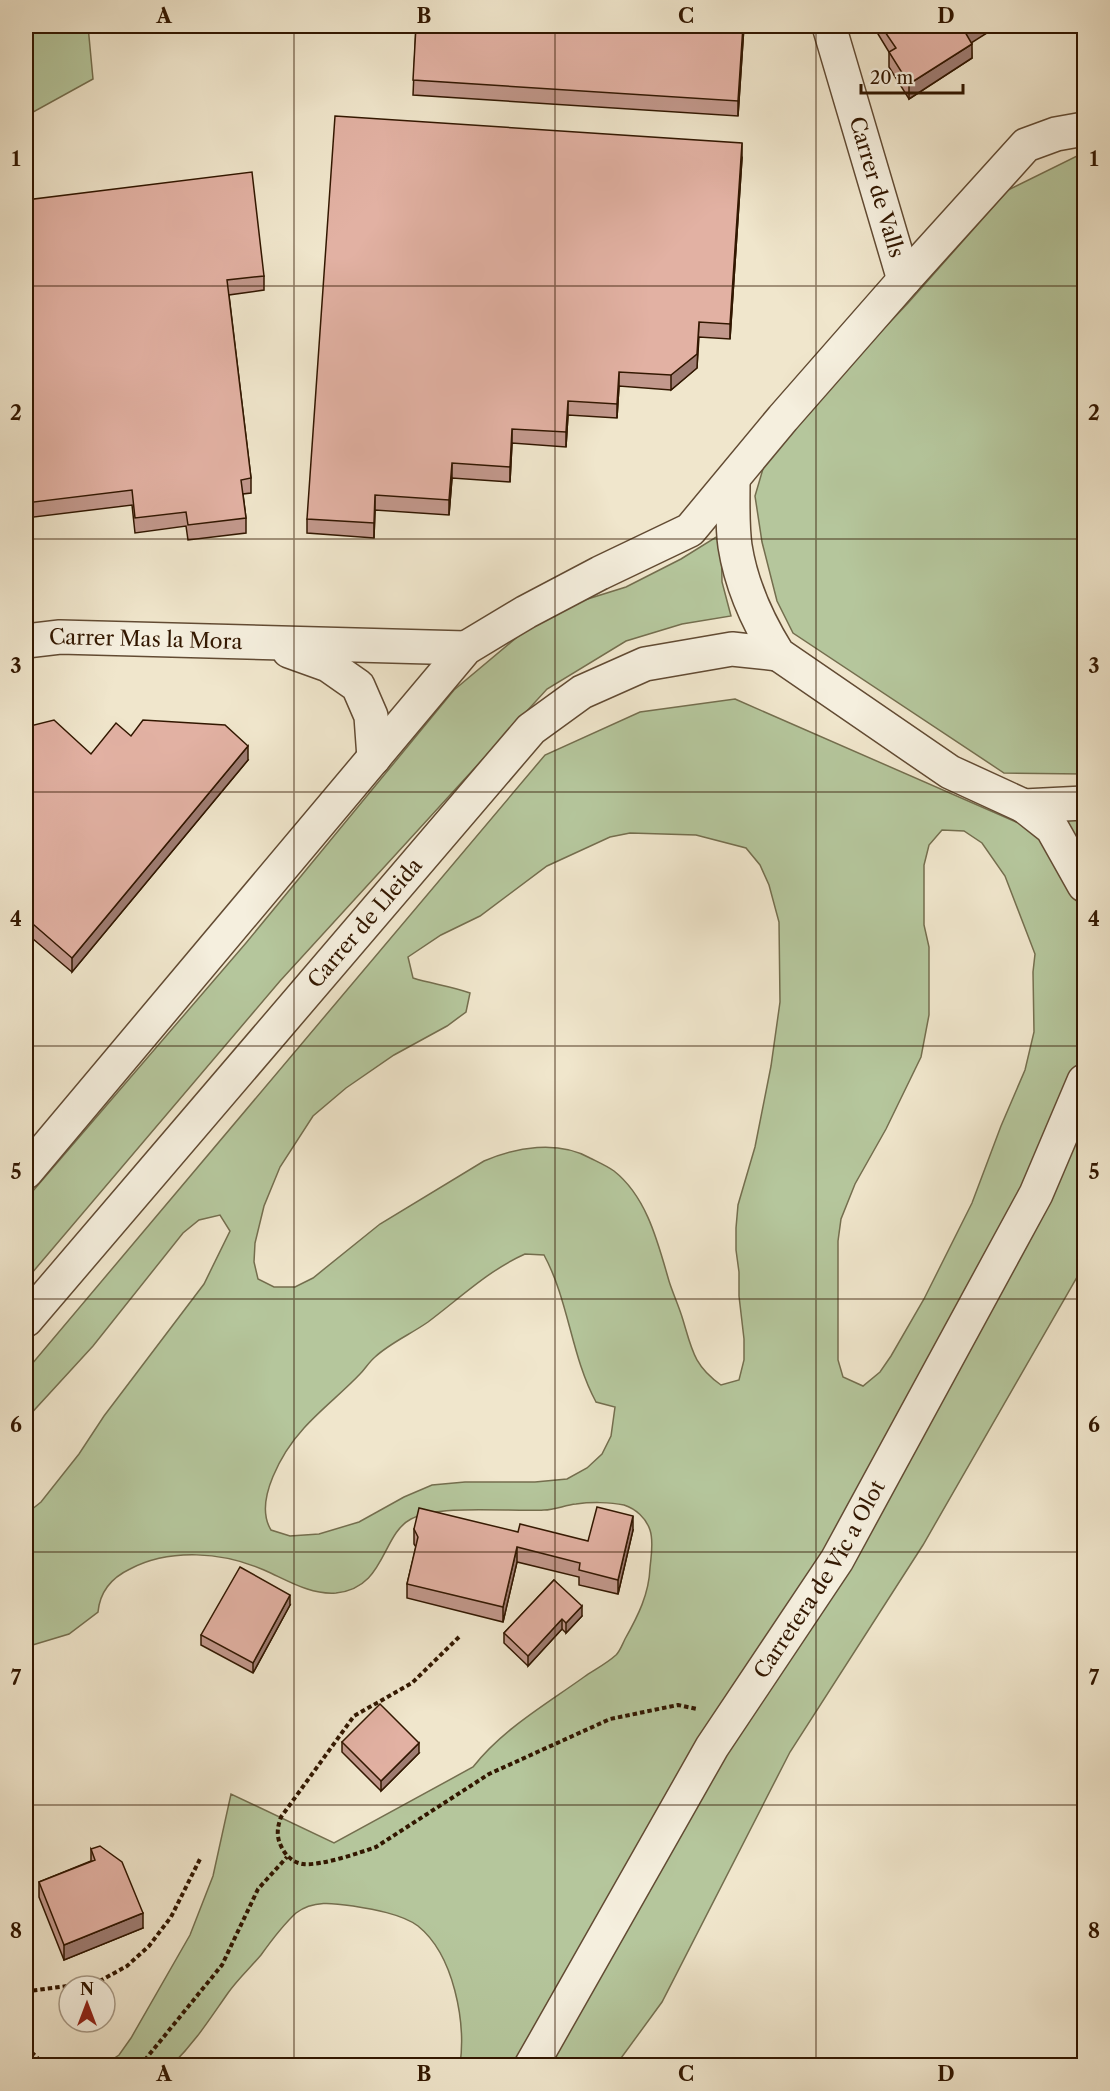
<svg xmlns="http://www.w3.org/2000/svg" width="1110" height="2091" viewBox="0 0 1110 2091" font-family="'Libre Caslon Text',serif">
<style>
.green{fill:#b5c69c;stroke:#746e4e;stroke-width:1.5;fill-rule:evenodd}
.lines{fill:none;stroke-linecap:round;stroke-linejoin:round}
.minor-casing{stroke:#624b33;stroke-width:36}
.path{stroke:#321700;stroke-width:4;stroke-dasharray:4.5 3;stroke-linecap:butt}
.minor{stroke:#f5efde;stroke-width:33}
.wall{fill:#c2988c;stroke:#321700;stroke-width:1.5}
.shaded-wall{fill:#9e7c72;stroke:#321700;stroke-width:1.5}
.building{fill:#e2b1a3;stroke:#321700;stroke-width:1.5}
.grid{fill:none;stroke:#321700;stroke-width:1.5;stroke-opacity:0.55}
.labels{text-anchor:middle;stroke-width:4.5;stroke-linejoin:round;paint-order:stroke}
.street-label{font-size:21px;fill:#321700;stroke:#f5efde}
.neatline{fill:none;stroke:#321700;stroke-width:2}
.grid-label{font-size:20px;text-anchor:middle;font-weight:bold;fill:#321700}
</style>
<rect width="100%" height="100%" fill="#f0e6cc"/>
<filter id="stains"><feTurbulence type="fractalNoise" baseFrequency=".00333" numOctaves="4"/><feColorMatrix values="0 0 0 0 .2 0 0 0 0 .09 0 0 0 0 .02 0 0 0 .5 -.17"/></filter>
<radialGradient id="worn" r=".72"><stop offset=".6" stop-color="#630" stop-opacity="0"/><stop offset="1" stop-color="#630" stop-opacity=".3"/></radialGradient>
<path class="green" d="M26,26H88L93,79L26,116Z
M1079,155L1084,156V774L1004,773L793,633L777,601L762,542L755,496L765,462L821,395L908,303L1008,190Z
M721,534L722,582L731,616L682,624L626,641L547,689L280,981L26,1280V1199L246,943L454,690L522,633L562,607L626,587L681,559Z
M735,699L1016,822L1084,813V1265L923,1545L790,1752L662,2002L616,2065H460C466,2022 454,1955 418,1926C402,1914 372,1909 353,1906C333,1903 313,1900 296,1913C283,1925 271,1941 261,1955C250,1968 237,1980 228,1993C209,2020 196,2041 172,2065H104L119,2055L131,2038L190,1935L213,1876L231,1794L334,1843L473,1767C503,1729 545,1705 584,1677C594,1670 606,1664 616,1655C620,1651 622,1645 625,1639C638,1616 649,1594 650,1568C651,1556 654,1542 650,1530C646,1518 636,1509 624,1505C610,1502 590,1502 576,1504C565,1505 555,1510 544,1510C509,1512 440,1504 411,1519C381,1535 386,1588 336,1593C310,1595 287,1580 264,1570C223,1552 170,1548 130,1569C111,1578 100,1591 98,1612L69,1634L26,1647V1514L41,1502L79,1454L104,1416L204,1284L230,1231L220,1215L199,1220L183,1233L93,1346L26,1419V1371L545,755L640,712ZM942,830L964,831L982,843L1005,876L1035,954L1033,972L1034,1032L1025,1070L1001,1126L972,1203L924,1299L891,1356L880,1372L863,1386L843,1377L838,1360V1241L841,1219L855,1184L886,1129L921,1057L929,1015V947L924,925V865L929,845ZM630,833L696,835L746,848L760,865L769,885L779,922L780,1002L771,1066L755,1147L738,1205L736,1228V1250L739,1272V1296L744,1339V1360L739,1380L721,1385C694,1366 692,1350 683,1320C679,1306 673,1294 669,1281C658,1243 647,1197 614,1171C607,1166 598,1162 590,1158C558,1140 516,1147 484,1161L380,1224L313,1278L295,1287H274L258,1279L254,1262L255,1243L264,1206L280,1167L313,1116L346,1088L394,1055L447,1026L466,1012L470,993C451,986 432,984 413,978L408,957L441,935L480,916L547,866L610,837ZM525,1254L544,1255C569,1301 571,1356 596,1402L615,1407L611,1436L602,1454L587,1468L567,1479L535,1482H465L432,1485L404,1497L359,1522L319,1534L290,1536L271,1530C253,1501 283,1451 304,1428C321,1409 342,1393 360,1374C365,1369 369,1362 375,1357C390,1343 411,1334 428,1322C460,1298 489,1270 525,1254Z"/>
<g class="lines">
<defs>
<g id="minor">
<path id="s1" d="M829,26L904,280"/>
<path d="M733,481C733,502 732,525 735,546C741,584 758,622 778,654L950,772L1024,806L1084,803"/>
<path id="s2" d="M26,641L60,637L466,648"/>
<path d="M289,651L328,665L358,686L371,716L374,758"/>
<path d="M1024,806L1052,828L1084,885"/>
<path d="M26,1172L466,648L526,612L600,573L690,530L783,418L904,280L1026,145L1056,134L1084,129"/>
<path id="s3" d="M26,1320L531,729L582,692L645,664L732,649L778,654"/>
<path id="s4" d="M531,2066L712,1747L837,1560L1036,1194L1084,1081"/>
</g>
</defs>
<use href="#minor" class="minor-casing"/>
<path class="path" d="M459,1637L412,1683L354,1716L281,1817C277,1828 276,1837 282,1848C286,1856 294,1863 303,1864C321,1866 359,1853 376,1847L489,1774L610,1719L678,1705L697,1709
M26,1993L29,1991L98,1982L127,1966L149,1946L171,1917L201,1857
M26,2047L46,2066
M140,2066L222,1965L258,1889L287,1857"/>
<use href="#minor" class="minor"/>
</g>
<path class="wall" d="M416,26H744L738,116L413,95Z
M878,26H998L971,42L972,58L909,99L889,67V52L878,34Z
M742,158L730,339L699,337L697,368L671,390L619,386L617,418L568,415L566,447L512,443L510,482L452,478L449,515L375,510L374,538L307,533V519Z
M26,200L264,276V290L229,295L251,478V493L243,494L246,518V533L188,540L186,526L135,533L132,505L26,518Z
M26,727L91,754L131,736L248,760L72,972L26,933Z
M414,1529L518,1532L588,1541L633,1530L618,1594L579,1585V1577L517,1562L503,1622L407,1598V1584L416,1547L414,1544Z
M554,1580L582,1616L566,1633L562,1629L528,1666L504,1643V1633Z
M290,1605L253,1673L201,1645V1635Z
M342,1742L419,1753L381,1791L342,1752Z
M91,1849L143,1928L64,1960L39,1897V1882L91,1861Z"/>
<path class="shaded-wall" d="M743,26H744L738,116V101Z
M975,26H998L965,47V32Z
M972,44V58L909,99V84Z
M742,143V158L730,339V324Z
M699,322L697,368L671,390V375Z
M619,372V386L617,418V404Z
M568,401V415L566,447V432Z
M512,429V443L510,482V467Z
M452,463V478L449,515V500Z
M375,495V510L374,538V523Z
M248,746V760L72,972V958Z
M31,1001V1015L26,1021V1007Z
M633,1516V1530L618,1594V1580Z
M517,1547V1562L503,1622V1607Z
M290,1595V1605L253,1673V1663Z
M582,1606V1616L566,1633V1623Z
M562,1619V1629L528,1666V1656Z
M419,1743V1753L381,1791V1781Z
M143,1913V1928L64,1960V1945Z"/>
<path class="building" d="M416,26H743L738,101L413,80Z
M881,26H975L965,32L972,44L909,84L889,52L896,48Z
M335,116L742,143L730,324L699,322L697,354L671,375L619,372L617,404L568,401L566,432L512,429L510,467L452,463L449,500L375,495L374,523L307,519Z
M252,172L264,276L227,280L251,478L241,480L246,518L188,525L186,512L135,518L132,490L26,503V200Z
M54,720L91,754L116,723L131,736L143,720L225,725L248,746L72,958L26,918V727Z
M26,995L31,1001L26,1007Z
M597,1507L633,1516L618,1580L579,1570L580,1563L517,1547L503,1607L407,1584L418,1537L414,1529L419,1508L518,1532L520,1524L588,1541Z
M240,1567L290,1595L253,1663L201,1635Z
M554,1580L582,1606L566,1623L562,1619L528,1656L504,1633Z
M380,1704L419,1743L381,1781L342,1742Z
M100,1846L122,1862L143,1913L64,1945L39,1882L95,1860L91,1849Z"/>
<path class="grid" d="M294,26V2066M555,26V2066M816,26V2066M26,286H1084M26,539H1084M26,792H1084M26,1046H1084M26,1299H1084M26,1552H1084M26,1805H1084"/>
<g class="labels">
<g class="street-label">
<text dy="7" stroke="none"><textPath href="#s1" startOffset="168">Carrer de Valls</textPath></text>
<text dy="7" stroke="none"><textPath href="#s2" startOffset="120">Carrer Mas la Mora</textPath></text>
<text dy="7" stroke="none"><textPath href="#s3" startOffset="522">Carrer de Lleida</textPath></text>
<text dy="7" stroke="none"><textPath href="#s4" startOffset="566">Carretera de Vic a Olot</textPath></text>
</g>
</g>
<rect width="1110" height="2091" fill="none" stroke="#f0e6cc" stroke-width="66"/>
<g transform="translate(87 2004)"><circle r="28" fill="#f5efde" stroke="#a79985" stroke-width="1.5"/>
<path d="M0-4.5L10 22L0 15L-10 22Z" fill="#8f2418"/>
<text y="-9" font-size="16" font-weight="bold" text-anchor="middle" fill="#321700">N</text>
</g>
<path d="M861 84v9h102v-9" fill="none" stroke="#321700" stroke-width="3"/>
<text x="870" y="84" font-size="18" fill="#321700" stroke="#f5efde" stroke-width="4.5" paint-order="stroke">20 m</text>
<rect x="33" y="33" width="1044" height="2025" class="neatline"/>
<g class="grid-label">
<text x="164" y="23">A</text>
<text x="424" y="23">B</text>
<text x="686" y="23">C</text>
<text x="946" y="23">D</text>
<text x="16" y="166">1</text>
<text x="1094" y="166">1</text>
<text x="16" y="420">2</text>
<text x="1094" y="420">2</text>
<text x="16" y="673">3</text>
<text x="1094" y="673">3</text>
<text x="16" y="926">4</text>
<text x="1094" y="926">4</text>
<text x="16" y="1179">5</text>
<text x="1094" y="1179">5</text>
<text x="16" y="1432">6</text>
<text x="1094" y="1432">6</text>
<text x="16" y="1685">7</text>
<text x="1094" y="1685">7</text>
<text x="16" y="1938">8</text>
<text x="1094" y="1938">8</text>
<text x="164" y="2081">A</text>
<text x="424" y="2081">B</text>
<text x="686" y="2081">C</text>
<text x="946" y="2081">D</text>
</g>
<rect width="100%" height="100%" filter="url(#stains)"/>
<rect width="100%" height="100%" fill="url(#worn)"/>
</svg>
